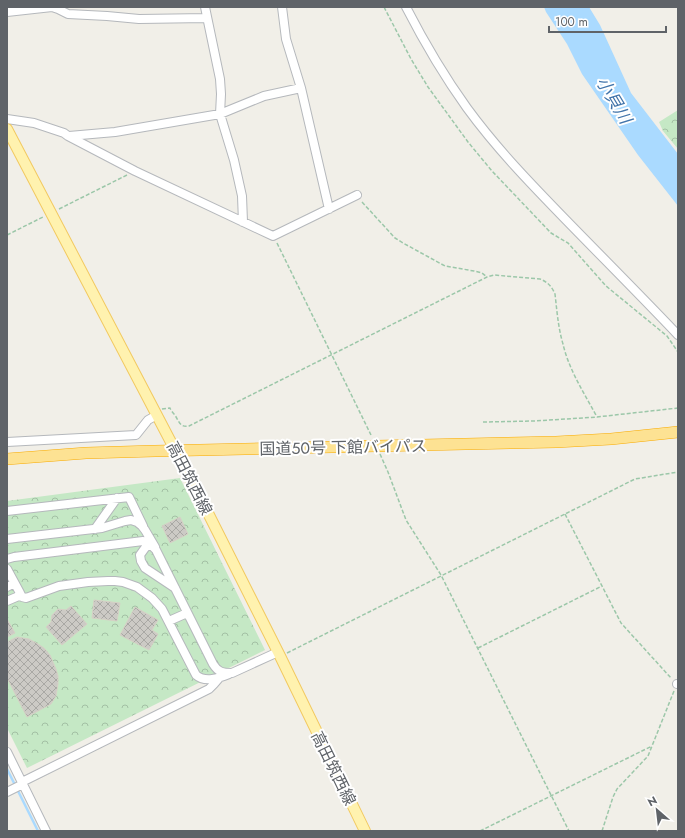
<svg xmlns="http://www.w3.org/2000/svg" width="685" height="838" viewBox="0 0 685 838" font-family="Jost,'Noto Sans JP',sans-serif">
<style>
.forest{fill:url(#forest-crowns)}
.water{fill:#aadaff}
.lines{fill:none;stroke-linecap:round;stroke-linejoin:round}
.stream{stroke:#aadaff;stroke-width:2.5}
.building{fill:url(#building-cross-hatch);stroke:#d6d1c6}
.minor-casing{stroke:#b5b8bc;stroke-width:10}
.major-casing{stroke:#f2c960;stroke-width:12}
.highway-casing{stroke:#f9ab00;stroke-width:12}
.path{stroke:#9cc7a9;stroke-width:1.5;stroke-dasharray:4 2;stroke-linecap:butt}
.minor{stroke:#fff;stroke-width:8}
.major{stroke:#fff2af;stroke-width:10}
.highway{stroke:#fde293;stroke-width:11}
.labels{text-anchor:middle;stroke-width:4;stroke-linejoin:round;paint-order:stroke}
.street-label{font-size:16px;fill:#5f6368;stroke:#fff}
.water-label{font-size:17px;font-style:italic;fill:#4174aa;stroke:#fff}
</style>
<defs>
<pattern id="forest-crowns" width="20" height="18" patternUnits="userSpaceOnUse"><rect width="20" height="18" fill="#c5e8c5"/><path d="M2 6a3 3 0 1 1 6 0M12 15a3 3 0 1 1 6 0" fill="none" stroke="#a3c0a4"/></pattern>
<pattern id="building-cross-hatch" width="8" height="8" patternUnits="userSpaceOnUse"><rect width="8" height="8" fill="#cccac5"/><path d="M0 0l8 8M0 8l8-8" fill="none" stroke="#a9a8a4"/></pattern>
</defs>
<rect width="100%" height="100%" fill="#f1efe8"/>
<path class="forest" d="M678,110V149L663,131L659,122Z
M180,478L265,650L27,768L7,728V501Z"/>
<path class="water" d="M544,7H589L600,25L631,93L678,154V206L638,155L582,74L567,44L546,12Z"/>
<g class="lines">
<path class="stream" d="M7,769L38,831"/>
</g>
<path class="building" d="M180,517L188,534L170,543L162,526Z
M94,600L120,603L117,621L92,618Z
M71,606L87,624L62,645L46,627L51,622L52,615L58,609L66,610Z
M135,607L158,620L152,630L158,634L149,650L120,635Z
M7,619L15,633L7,637Z
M17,637L29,639L38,644L44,648L50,655L56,669L58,676V684L56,696L51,704L27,717L7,678V642Z"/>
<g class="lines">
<defs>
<path id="minor" d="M205,7L220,79L221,94L220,114L234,160L242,196L243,222
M282,7L286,39L301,88L329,209
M406,7C424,42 444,76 467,108C497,149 531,184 566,220C603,258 641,296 678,335
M7,12L52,7L58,9L68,14L107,16L139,19L207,18
M7,119L34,123L64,133L68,136L135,171L273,236L357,195
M69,136L115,132L220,114L264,96L301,88
M7,442L136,435L148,420L157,415
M7,511L129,497L143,526
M95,529L117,498
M7,539L102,528L125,521L131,520L137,522L142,526L145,530L155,547
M150,544L145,548L140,555L141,561L145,568L175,588
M7,559L14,557L143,541L150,544L156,550L213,664C218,672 222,673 232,673L278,652
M7,569L20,593L22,597L26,598L59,586L88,582L108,581H115L123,582L137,587L152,598L162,609L196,675C205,683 219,678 229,674
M7,587L14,583
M7,601L21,595
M169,621L187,613
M677,684H678
M7,752L46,831
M22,782L209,689L214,684L220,677
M7,792L23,784"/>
<path id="major" d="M7,129L207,511L280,656L365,831"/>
<path id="highway" d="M7,459L86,453L155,451L556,442L611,439L678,432"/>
</defs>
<use href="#minor" class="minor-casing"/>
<use href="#major" class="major-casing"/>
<use href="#highway" class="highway-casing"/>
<path class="path" d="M384,7L411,59L428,87L468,142L492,171L551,233L568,243L606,286L667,336L678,352
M362,202L395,238L403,243L445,266L474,271L482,273L487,277
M59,209L127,175
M7,235L43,217
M277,243L371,435
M162,409L170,408C170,409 173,413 174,414C179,420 179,428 189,426L487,277L494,275L540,279C548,282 552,287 555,294C557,311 558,327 563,344C569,370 584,393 597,417
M483,422L535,421L597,417L678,408
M380,454L388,472L406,520L441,575L569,831
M565,514L621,623L671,678
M478,648L602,586
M287,653L635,479L678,472
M480,831L652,746
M602,831L613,797L617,789L648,756L674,691"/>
<use href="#minor" class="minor"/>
<use href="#major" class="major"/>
<use href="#highway" class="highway"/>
</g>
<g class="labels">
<g class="street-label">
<text transform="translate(343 447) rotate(-1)" y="6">国道50号 下館バイパス</text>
<text transform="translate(190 478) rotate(63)" y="6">高田筑西線</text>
<text transform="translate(334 768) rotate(64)" y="6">高田筑西線</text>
</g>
<g class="water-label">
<text transform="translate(614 100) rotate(59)" y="6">小貝川</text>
</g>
</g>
<rect width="685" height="838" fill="none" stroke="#5f6368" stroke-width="16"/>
<g transform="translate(657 810) rotate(332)" stroke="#ffffff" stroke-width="3" paint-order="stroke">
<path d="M0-3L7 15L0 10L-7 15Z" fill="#5f6368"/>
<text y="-6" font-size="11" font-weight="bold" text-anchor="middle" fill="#5f6368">N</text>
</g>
<path d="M549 26v6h117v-6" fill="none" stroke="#5f6368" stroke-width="2"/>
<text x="555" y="26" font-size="12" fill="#5f6368" stroke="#ffffff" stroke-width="3" paint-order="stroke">100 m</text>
</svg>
